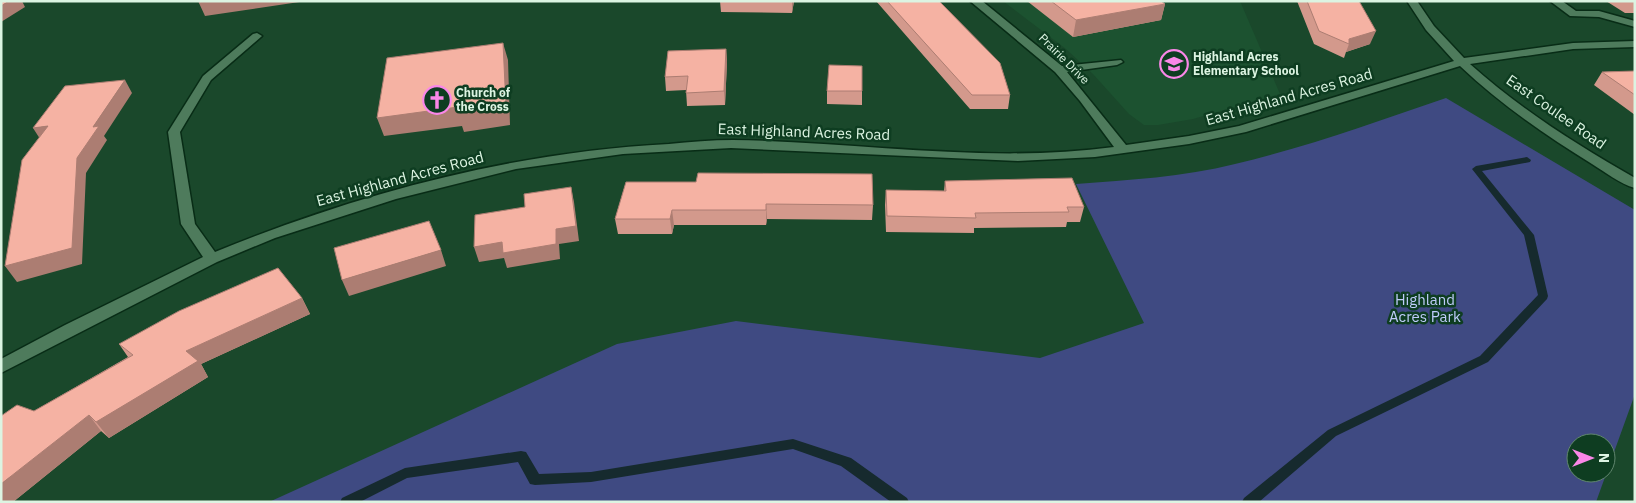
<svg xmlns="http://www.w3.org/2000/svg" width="1636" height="503" viewBox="0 0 1636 503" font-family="'IBM Plex Sans',sans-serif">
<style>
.built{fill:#1c5230}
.green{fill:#3f4a82;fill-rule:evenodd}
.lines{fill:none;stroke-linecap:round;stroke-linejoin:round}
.stream{fill:#162a2e;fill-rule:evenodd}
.minor-casing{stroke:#082c16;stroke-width:3}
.minor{fill:#4e7b5c;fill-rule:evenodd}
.wall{fill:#d3998c}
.shaded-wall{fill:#ac7d72}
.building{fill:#f5b2a3;stroke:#ac7d72}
.labels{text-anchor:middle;stroke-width:5;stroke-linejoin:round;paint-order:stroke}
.far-poi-label{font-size:12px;font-weight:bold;fill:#dcf4e2;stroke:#0e3d21;text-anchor:start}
.far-street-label{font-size:12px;fill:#dcf4e2;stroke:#0e3d21}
.street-label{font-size:15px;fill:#dcf4e2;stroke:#0e3d21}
.park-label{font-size:15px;fill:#bfccfa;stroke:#0e3d21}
</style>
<rect width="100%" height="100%" fill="#1a482b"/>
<path class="built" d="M1003,1H1240L1280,94L1193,119L1158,125H1144L1129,114L1093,74L1066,49Z"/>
<path class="green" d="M1446,98L1635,210V394L1596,502H269L617,344L736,321L1040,358L1144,323L1076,184C1129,180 1183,177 1235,164C1307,147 1376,122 1446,98ZM1576,443H1606V473H1576Z"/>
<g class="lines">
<path class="stream" d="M1527,157L1531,160L1530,162L1482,171L1534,235L1548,296L1547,299L1488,362L1336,436L1259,502H1242L1244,498L1328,430L1480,356L1538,295L1524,235L1472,169L1476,166Z
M793,439L851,458L907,498L909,502H891L841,466L793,449L591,482L535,485L530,484L518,462L407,478L360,502H340L342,498L405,468L521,451L526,452L539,474L591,472Z"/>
<defs>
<path id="minor" d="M970,1H982L1062,66L1121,60L1123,62L1117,65L1067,72L1126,145L1189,136L1239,126L1454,61L1426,30L1407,1H1417L1434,26L1464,58L1573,43L1635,41V47L1573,49L1470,64C1520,109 1577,145 1635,178V188C1620,184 1605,172 1592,164C1545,135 1500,104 1460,66L1246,132L1189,144L1095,157L1018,161L731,148L623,154L516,169L396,199L275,238L217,262L1,373V359L65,325L203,257L181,224L168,132L203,76L253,34L257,33L262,36L211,80L180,132L195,224L215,252C359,193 513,152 669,144C690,142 712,140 733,140C858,142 990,164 1114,147L1080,101L1055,72Z
M1550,1H1562L1576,11H1599L1635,21V27L1599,17L1570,16Z"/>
</defs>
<use href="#minor" class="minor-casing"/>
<use href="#minor" class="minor"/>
</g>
<path class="wall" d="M720,1H794L792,13L721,12Z
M876,1H939L1010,95L1008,109H970Z
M1027,1H1161L1165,4L1161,20L1073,37Z
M1297,1H1359L1370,44L1346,52L1344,58L1314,44Z
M1606,1H1635V13H1625Z
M726,49L727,62L725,105L687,106L686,90L666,91L665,77Z
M862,66V105L827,104V91Z
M1635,71V115L1594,85L1602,72Z
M945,181L1084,207L1080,222H1067L1066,227L974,228V233L886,232L885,205L886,190L944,191Z
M626,182L873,205L872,220L767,219L766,225H674L672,234H618L615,219Z
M302,298L310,314L201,364L208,377L109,438L101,431L13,502H1L34,411L128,357L119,344Z"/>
<path class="shaded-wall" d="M9,1H22L25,7L1,22V6Z
M212,1H306L205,16L199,3Z
M794,1L792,13V2Z
M1165,4L1161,20L1073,37L1076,20Z
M1376,31L1370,44L1346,52L1349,44V39Z
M503,43L508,60L510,125L464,132L462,126L384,136L377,118Z
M726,49L727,62L725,105L724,91Z
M125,80L132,93L104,136L107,140L86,173L82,264L17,282L5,266L77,158L93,127Z
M48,126L42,142L33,128Z
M571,187L574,202L579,241L559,244L560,259L507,268L504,258L479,262L474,247L556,229Z
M766,204L767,219L766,225Z
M672,210L674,225L672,234L670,219Z
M441,250L446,266L349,296L342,280Z
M302,298L310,314L201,364L208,377L109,438L96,422L186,351Z
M89,415L101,431L13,502H1V484Z"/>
<path class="building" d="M1,1H9L1,6Z
M200,1H212L199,3Z
M887,1H939L1000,63L1010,95H972Z
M1051,1H1161L1165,4L1076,20Z
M1307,1H1359L1376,31L1349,39V44L1319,31Z
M503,43L506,106L458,113V107L377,118L387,58Z
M726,49L724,91L686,93L688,76L665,77L668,51Z
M829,65L862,66V91H827Z
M1635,71V95L1602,72Z
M125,80L93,127L99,126L77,158L72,248L5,266L22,160L48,126L33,128L65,86Z
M698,173L872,174L873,205L766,204V210H672L670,219H615L626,182H696Z
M1072,178L1084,207H1067L1069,212L975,213L976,218L887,216L886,190L946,191L945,181Z
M571,187L576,226L556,229V244L503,253L502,242L474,247L475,215L525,207L524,194Z
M429,221L441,250L342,280L334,248Z
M278,268L302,298L186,351L198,361L96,422L89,415L1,484V416L17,405L34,411L133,355L119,344L179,311Z"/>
<defs>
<symbol id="school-ring" viewBox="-11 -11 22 22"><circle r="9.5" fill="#0e3d21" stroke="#fa87e8" stroke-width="1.5"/><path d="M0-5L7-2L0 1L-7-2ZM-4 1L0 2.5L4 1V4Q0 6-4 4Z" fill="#fa87e8"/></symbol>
<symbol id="church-ring" viewBox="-11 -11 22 22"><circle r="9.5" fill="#0e3d21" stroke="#fa87e8" stroke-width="1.5"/><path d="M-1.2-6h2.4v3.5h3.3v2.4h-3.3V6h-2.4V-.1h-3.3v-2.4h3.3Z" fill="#fa87e8"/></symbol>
</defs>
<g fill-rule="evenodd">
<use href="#school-ring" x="1158" y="48" width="32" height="32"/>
<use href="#church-ring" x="421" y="84" width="32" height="32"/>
</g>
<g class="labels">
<g class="far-poi-label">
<text x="1193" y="61">Highland Acres<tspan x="1193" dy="14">Elementary School</tspan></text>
<text x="456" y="97">Church of<tspan x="456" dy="14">the Cross</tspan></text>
</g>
<g class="far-street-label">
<text transform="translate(1064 59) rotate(45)" y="4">Prairie Drive</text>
</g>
<g class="street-label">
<text transform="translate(1289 97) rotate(-16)" y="5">East Highland Acres Road</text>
<text transform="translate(1556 112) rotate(35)" y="5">East Coulee Road</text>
<text transform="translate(804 132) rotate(2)" y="5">East Highland Acres Road</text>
<text transform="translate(400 179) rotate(-15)" y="5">East Highland Acres Road</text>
</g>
<g class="park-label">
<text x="1425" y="305">Highland<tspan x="1425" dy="17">Acres Park</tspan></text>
</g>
</g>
<rect width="1636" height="503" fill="none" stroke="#dcf4e2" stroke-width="5"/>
<g transform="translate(1591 458) rotate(90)"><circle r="24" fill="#0e3d21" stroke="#60866e"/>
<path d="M0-4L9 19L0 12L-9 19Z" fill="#fa87e8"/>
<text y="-8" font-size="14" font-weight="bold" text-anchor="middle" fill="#dcf4e2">N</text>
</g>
</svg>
